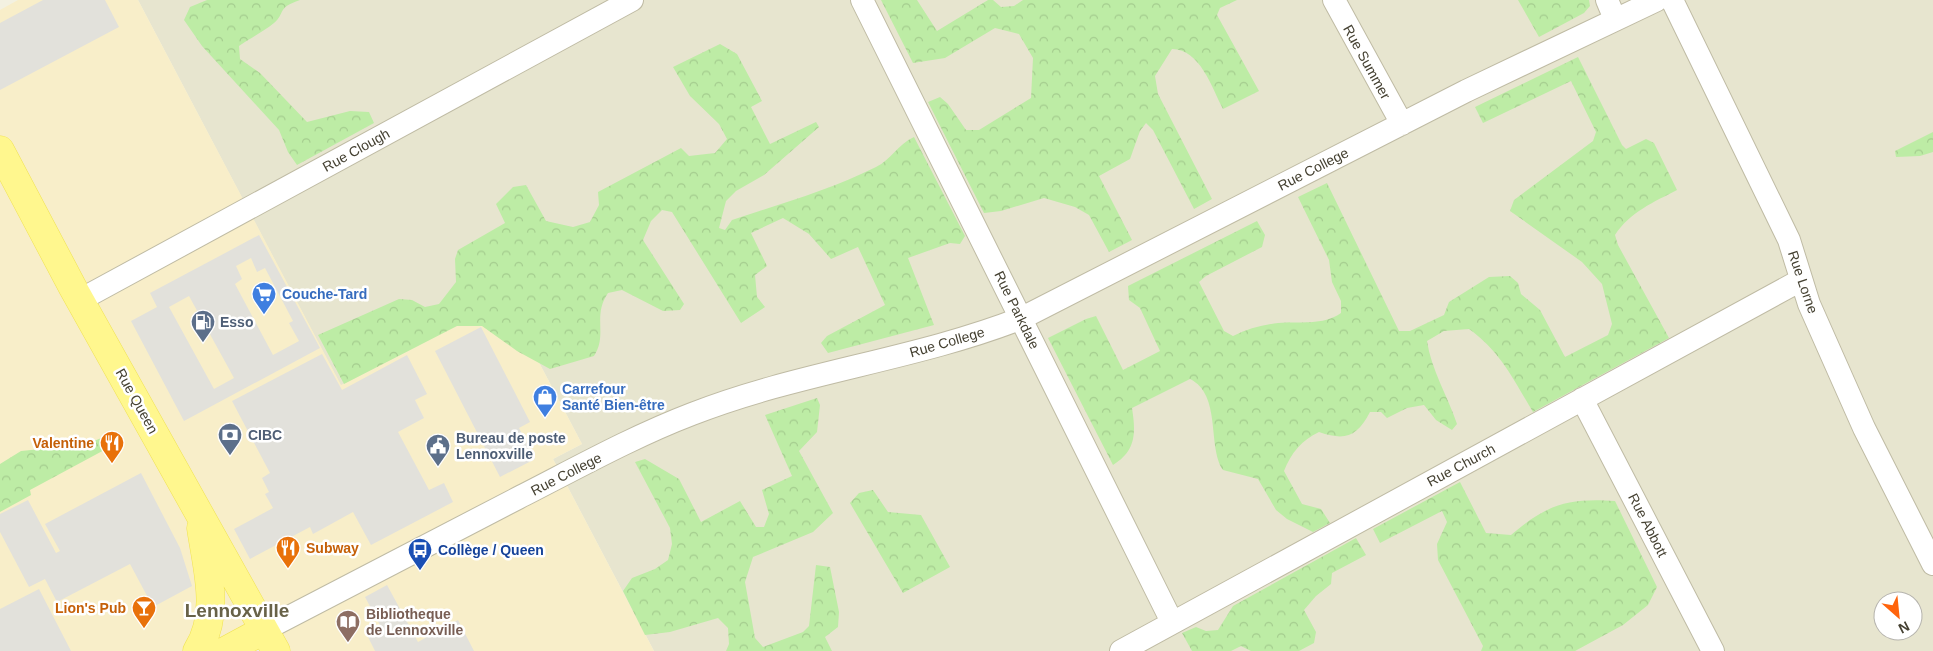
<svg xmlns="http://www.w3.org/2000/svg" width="1933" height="651" viewBox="0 0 1933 651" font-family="Arial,sans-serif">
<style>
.residential{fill:#e7e5cf;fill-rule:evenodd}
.commercial{fill:#f8eec9}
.forest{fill:url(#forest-crowns)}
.parking{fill:#e2e1db;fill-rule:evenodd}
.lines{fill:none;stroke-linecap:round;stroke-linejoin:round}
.minor-casing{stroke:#bfbba4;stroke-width:24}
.major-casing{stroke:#f0e252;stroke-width:29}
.minor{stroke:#fff;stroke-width:22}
.major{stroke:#fff78e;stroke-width:28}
.labels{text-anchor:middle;stroke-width:5;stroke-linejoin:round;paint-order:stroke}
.street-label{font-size:14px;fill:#454132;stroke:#fff}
.shop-label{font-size:14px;font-weight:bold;fill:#366cbe;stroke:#fff;text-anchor:start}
.service-label{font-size:14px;font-weight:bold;fill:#4e5e75;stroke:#fff;text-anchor:start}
.food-label{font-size:14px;font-weight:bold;fill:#c56008;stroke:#fff;text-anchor:end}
.transit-label{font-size:14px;font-weight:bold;fill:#164399;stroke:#fff;text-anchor:start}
.education-label{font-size:14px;font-weight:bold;fill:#785e54;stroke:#fff;text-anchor:start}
.district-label{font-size:19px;font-weight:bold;fill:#686248;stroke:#fff}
</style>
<defs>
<pattern id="forest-crowns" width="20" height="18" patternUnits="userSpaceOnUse" patternTransform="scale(1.25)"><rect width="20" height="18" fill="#bdeca5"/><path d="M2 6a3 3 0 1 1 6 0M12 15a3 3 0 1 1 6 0" fill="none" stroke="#a4cc8e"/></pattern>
</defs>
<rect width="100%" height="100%" fill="#f3f1e1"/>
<path class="residential" d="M138,0H1933V651H654L553,459L582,444L506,300L341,386ZM1883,601H1913V631H1883Z"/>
<path class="commercial" d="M18,0H138L341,385L506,300L582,444L553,459L654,651H264L260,643L245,651H0V10Z"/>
<path class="forest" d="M207,0H300C276,8 286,13 274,23C263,32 250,38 239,46L240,59L260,73L307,122L350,111L369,112L374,123L297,165L288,152L279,130L202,46L184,20L190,7Z
M881,0H917L937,31L988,0H993L1001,7L1014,6L1023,0H1237L1220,8L1217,15L1259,91L1223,109C1212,88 1200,49 1172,49L1155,76L1158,94L1212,199L1194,209L1153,130L1146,123L1140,131L1130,159L1099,176L1132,240L1109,252L1089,215L1075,207L1044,198L1001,211L984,213L928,102L940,97L948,104L966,130H979L1031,98L1033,58L1019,34L995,28L945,58L913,63Z
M1518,0H1589L1590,6L1584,13L1539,37Z
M720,44L737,54L762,101L751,107L770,144L816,122L819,127L764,175L736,191L726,201L719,228L725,230L732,220C780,204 830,190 876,167C891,160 898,144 914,137L965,236L960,244L950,243L908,258L934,325L828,353L821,343L827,336L885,305L858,247L831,259L809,234L783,218L751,233L767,266L755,275L757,297L765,307L741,323L672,212L662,210L651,221L643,240L684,304L680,310L663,311L622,290L608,293C592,316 608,335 594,356L550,369L517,351L482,326H457L344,384L318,335L399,299L412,300L425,307L439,304L456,282L455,259L458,250L505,223L496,204L513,187L526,185L546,221L573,227L590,222L599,205L598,192L681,148L689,156L715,153L727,139L719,124L690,96L673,67Z
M1578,57L1622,145L1626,149L1646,139L1654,143L1677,190C1654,202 1630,212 1615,235L1618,245L1669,338L1533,412C1513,379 1501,352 1469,329L1444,331L1427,341C1431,369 1448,397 1457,424L1452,430L1436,420L1424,405L1407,408L1387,418L1381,412H1370C1357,437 1345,441 1319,432C1302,440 1291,453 1284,471L1302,504L1321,509L1330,523L1313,532L1287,519L1276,510L1258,479L1223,470C1207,446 1222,395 1190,379L1132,408C1136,433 1136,451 1113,465L1048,338L1086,319L1096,316L1123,370L1160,351L1140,308L1129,300L1128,286L1257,221L1265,235L1262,247L1206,276L1199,282L1224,331L1233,336C1247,329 1262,325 1278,323C1299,321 1323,326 1341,313V301L1332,282L1329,260L1298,197L1327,183L1399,331H1410L1444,315L1449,302L1489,277L1510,276L1518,283L1521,294L1540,310L1565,357L1608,335L1612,324L1602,284L1582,262L1510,211L1514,200L1593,141L1596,132L1571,81L1483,123L1475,107Z
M1933,132V152L1920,156L1896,157L1895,151Z
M817,398L820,405L817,432L799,451L833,513L813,532L753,557L745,582L755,638L763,647L803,632L809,626L816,565L830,567L839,612L838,627L825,637L832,651H726L729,644L728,628L718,618L670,632L645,635L623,591L632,578L655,569L668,560L672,544L670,528L635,462L645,459L679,479L701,522L740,501L756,527H764L769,514L762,490L792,476L765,415Z
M116,432L121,441L30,490L31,495L0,512V464L21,451L41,449L72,450Z
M1460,482L1486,533L1511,535C1547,504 1568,498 1615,501L1657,587L1648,605L1623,625L1575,651H1481L1483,646L1438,560L1437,544L1447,522L1442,511L1380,543L1373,529Z
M873,490L888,512L921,515L950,567L903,593L850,503L859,493Z
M1356,538L1366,555L1332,573L1331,584L1316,596L1304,610L1316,632L1314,643L1299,651H1251L1241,646L1231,651H1192L1182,633L1196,627L1206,631L1218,630L1233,606Z"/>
<path class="parking" d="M43,0H105L119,27L0,90V23Z
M259,235L320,348L184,421L131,321L157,307L150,293ZM251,258L257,272L265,268L293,321L289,323L299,341L273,355L235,284L242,279L236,266ZM189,296L234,378L214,389L169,307Z
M481,327L530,422L519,428L535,459L500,477L435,351Z
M322,354L342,390L407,355L427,394L415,400L424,418L398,432L429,490L444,483L453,502L371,545L353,512L313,534L310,527L250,559L234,529L273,508L265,494L269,492L262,478L270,473L232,401Z
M141,473L180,548L192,586L153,607L130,564L57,602L45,579L29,587L0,532V514L28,500L56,553L60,551L45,524Z
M387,585L418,642L458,620L474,651H375L366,633L380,625L365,597Z
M39,589L71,651H0V609Z"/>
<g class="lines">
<defs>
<path id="minor" d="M862,0L1172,622
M1334,0L1402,124
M1607,0L1615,19
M1672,0L1789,240L1809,304L1864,428L1933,564
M80,300L632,0
M1582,399L1713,651
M264,630C349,586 433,542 518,498C575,469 632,437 692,414C799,372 915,360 1022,318L1466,91L1657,0
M1121,651L1801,280"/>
<path id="major" d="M0,150L73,288L276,651
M197,651C221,614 207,569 201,528
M225,651L264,630"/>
</defs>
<use href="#minor" class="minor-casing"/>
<use href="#major" class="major-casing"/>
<use href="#minor" class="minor"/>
<use href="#major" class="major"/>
</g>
<defs>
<symbol id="supermarket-pin" viewBox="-11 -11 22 30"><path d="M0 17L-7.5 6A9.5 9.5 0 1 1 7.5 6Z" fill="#3f7fe0" stroke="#fff"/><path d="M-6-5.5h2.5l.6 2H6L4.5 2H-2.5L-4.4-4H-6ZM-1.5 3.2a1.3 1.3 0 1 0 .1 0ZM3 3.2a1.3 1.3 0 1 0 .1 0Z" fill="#fff"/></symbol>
<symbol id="fuel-pin" viewBox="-11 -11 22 30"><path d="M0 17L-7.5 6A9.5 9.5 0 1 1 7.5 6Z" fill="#5c6f8a" stroke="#fff"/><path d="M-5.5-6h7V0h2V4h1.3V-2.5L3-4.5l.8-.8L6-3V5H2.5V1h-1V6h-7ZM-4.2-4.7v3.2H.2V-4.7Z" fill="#fff"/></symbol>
<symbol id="shop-pin" viewBox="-11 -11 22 30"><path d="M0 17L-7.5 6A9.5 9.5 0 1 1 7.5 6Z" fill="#3f7fe0" stroke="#fff"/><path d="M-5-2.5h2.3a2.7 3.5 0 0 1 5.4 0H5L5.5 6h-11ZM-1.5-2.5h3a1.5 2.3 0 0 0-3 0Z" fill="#fff"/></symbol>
<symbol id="bank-pin" viewBox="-11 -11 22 30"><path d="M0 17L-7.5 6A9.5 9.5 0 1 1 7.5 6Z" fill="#5c6f8a" stroke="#fff"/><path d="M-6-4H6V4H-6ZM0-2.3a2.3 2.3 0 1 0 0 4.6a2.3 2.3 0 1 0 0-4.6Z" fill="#fff"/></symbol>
<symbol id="restaurant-pin" viewBox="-11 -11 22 30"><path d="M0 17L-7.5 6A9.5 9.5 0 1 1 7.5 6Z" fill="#e8710a" stroke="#fff"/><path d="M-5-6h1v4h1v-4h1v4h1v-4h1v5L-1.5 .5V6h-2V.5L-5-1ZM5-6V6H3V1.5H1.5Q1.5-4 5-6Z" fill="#fff"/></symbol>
<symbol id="civic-pin" viewBox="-11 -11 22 30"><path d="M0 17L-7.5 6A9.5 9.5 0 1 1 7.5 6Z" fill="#5c6f8a" stroke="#fff"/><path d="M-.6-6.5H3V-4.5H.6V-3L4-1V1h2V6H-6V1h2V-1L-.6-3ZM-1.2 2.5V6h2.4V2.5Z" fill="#fff"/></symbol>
<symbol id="bus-pin" viewBox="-11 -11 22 30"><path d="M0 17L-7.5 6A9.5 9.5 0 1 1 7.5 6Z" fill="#1a4fb4" stroke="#fff"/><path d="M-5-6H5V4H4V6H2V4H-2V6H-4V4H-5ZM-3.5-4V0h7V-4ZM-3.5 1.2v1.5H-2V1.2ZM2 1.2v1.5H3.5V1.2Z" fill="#fff"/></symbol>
<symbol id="bar-pin" viewBox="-11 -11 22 30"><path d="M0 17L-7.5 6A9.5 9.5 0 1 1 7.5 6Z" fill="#e8710a" stroke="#fff"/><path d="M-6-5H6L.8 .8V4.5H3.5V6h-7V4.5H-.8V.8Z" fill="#fff"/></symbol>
<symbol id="library-pin" viewBox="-11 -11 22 30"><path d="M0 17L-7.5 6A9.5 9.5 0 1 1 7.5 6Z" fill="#8d6e63" stroke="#fff"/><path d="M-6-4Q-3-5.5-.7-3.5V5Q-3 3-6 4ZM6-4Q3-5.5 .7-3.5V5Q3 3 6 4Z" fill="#fff"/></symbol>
</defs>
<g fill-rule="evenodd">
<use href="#supermarket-pin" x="250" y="280" width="28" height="38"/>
<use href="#fuel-pin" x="189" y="308" width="28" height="38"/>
<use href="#shop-pin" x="531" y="383" width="28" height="38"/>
<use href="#bank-pin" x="216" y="421" width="28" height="38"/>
<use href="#restaurant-pin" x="98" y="429" width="28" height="38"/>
<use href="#civic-pin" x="424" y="432" width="28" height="38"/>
<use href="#restaurant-pin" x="274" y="534" width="28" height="38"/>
<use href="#bus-pin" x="406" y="536" width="28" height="38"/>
<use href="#bar-pin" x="130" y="594" width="28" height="38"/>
<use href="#library-pin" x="334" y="608" width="28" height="38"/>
</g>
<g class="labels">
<g class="street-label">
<text transform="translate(1367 62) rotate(61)" y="5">Rue Summer</text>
<text transform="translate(356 150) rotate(-29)" y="5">Rue Clough</text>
<text transform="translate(1313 169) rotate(-27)" y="5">Rue College</text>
<text transform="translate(1803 282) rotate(71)" y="5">Rue Lorne</text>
<text transform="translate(1017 310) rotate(64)" y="5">Rue Parkdale</text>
<text transform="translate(947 342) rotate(-16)" y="5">Rue College</text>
<text transform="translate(137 401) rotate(61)" y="5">Rue Queen</text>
<text transform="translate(1461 465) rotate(-28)" y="5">Rue Church</text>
<text transform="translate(566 474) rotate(-27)" y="5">Rue College</text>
<text transform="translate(1648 525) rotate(63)" y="5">Rue Abbott</text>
</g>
<g class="shop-label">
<text x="282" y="299">Couche-Tard</text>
<text x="562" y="394">Carrefour<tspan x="562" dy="16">Santé Bien-être</tspan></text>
</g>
<g class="service-label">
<text x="220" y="327">Esso</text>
<text x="248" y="440">CIBC</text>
<text x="456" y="443">Bureau de poste<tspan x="456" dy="16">Lennoxville</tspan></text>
</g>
<g class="food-label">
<text x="94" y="448">Valentine</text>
<text x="306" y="553" text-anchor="start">Subway</text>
<text x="126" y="613">Lion's Pub</text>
</g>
<g class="transit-label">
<text x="438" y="555">Collège / Queen</text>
</g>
<g class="education-label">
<text x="366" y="619">Bibliotheque<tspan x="366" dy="16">de Lennoxville</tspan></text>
</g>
<g class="district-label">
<text x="237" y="617">Lennoxville</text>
</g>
</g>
<g transform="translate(1898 616) rotate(153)"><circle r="24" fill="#ffffff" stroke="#b5b3ad"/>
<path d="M0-4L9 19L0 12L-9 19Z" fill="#ff640c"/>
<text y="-8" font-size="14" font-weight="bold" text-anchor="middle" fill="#454132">N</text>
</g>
</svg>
